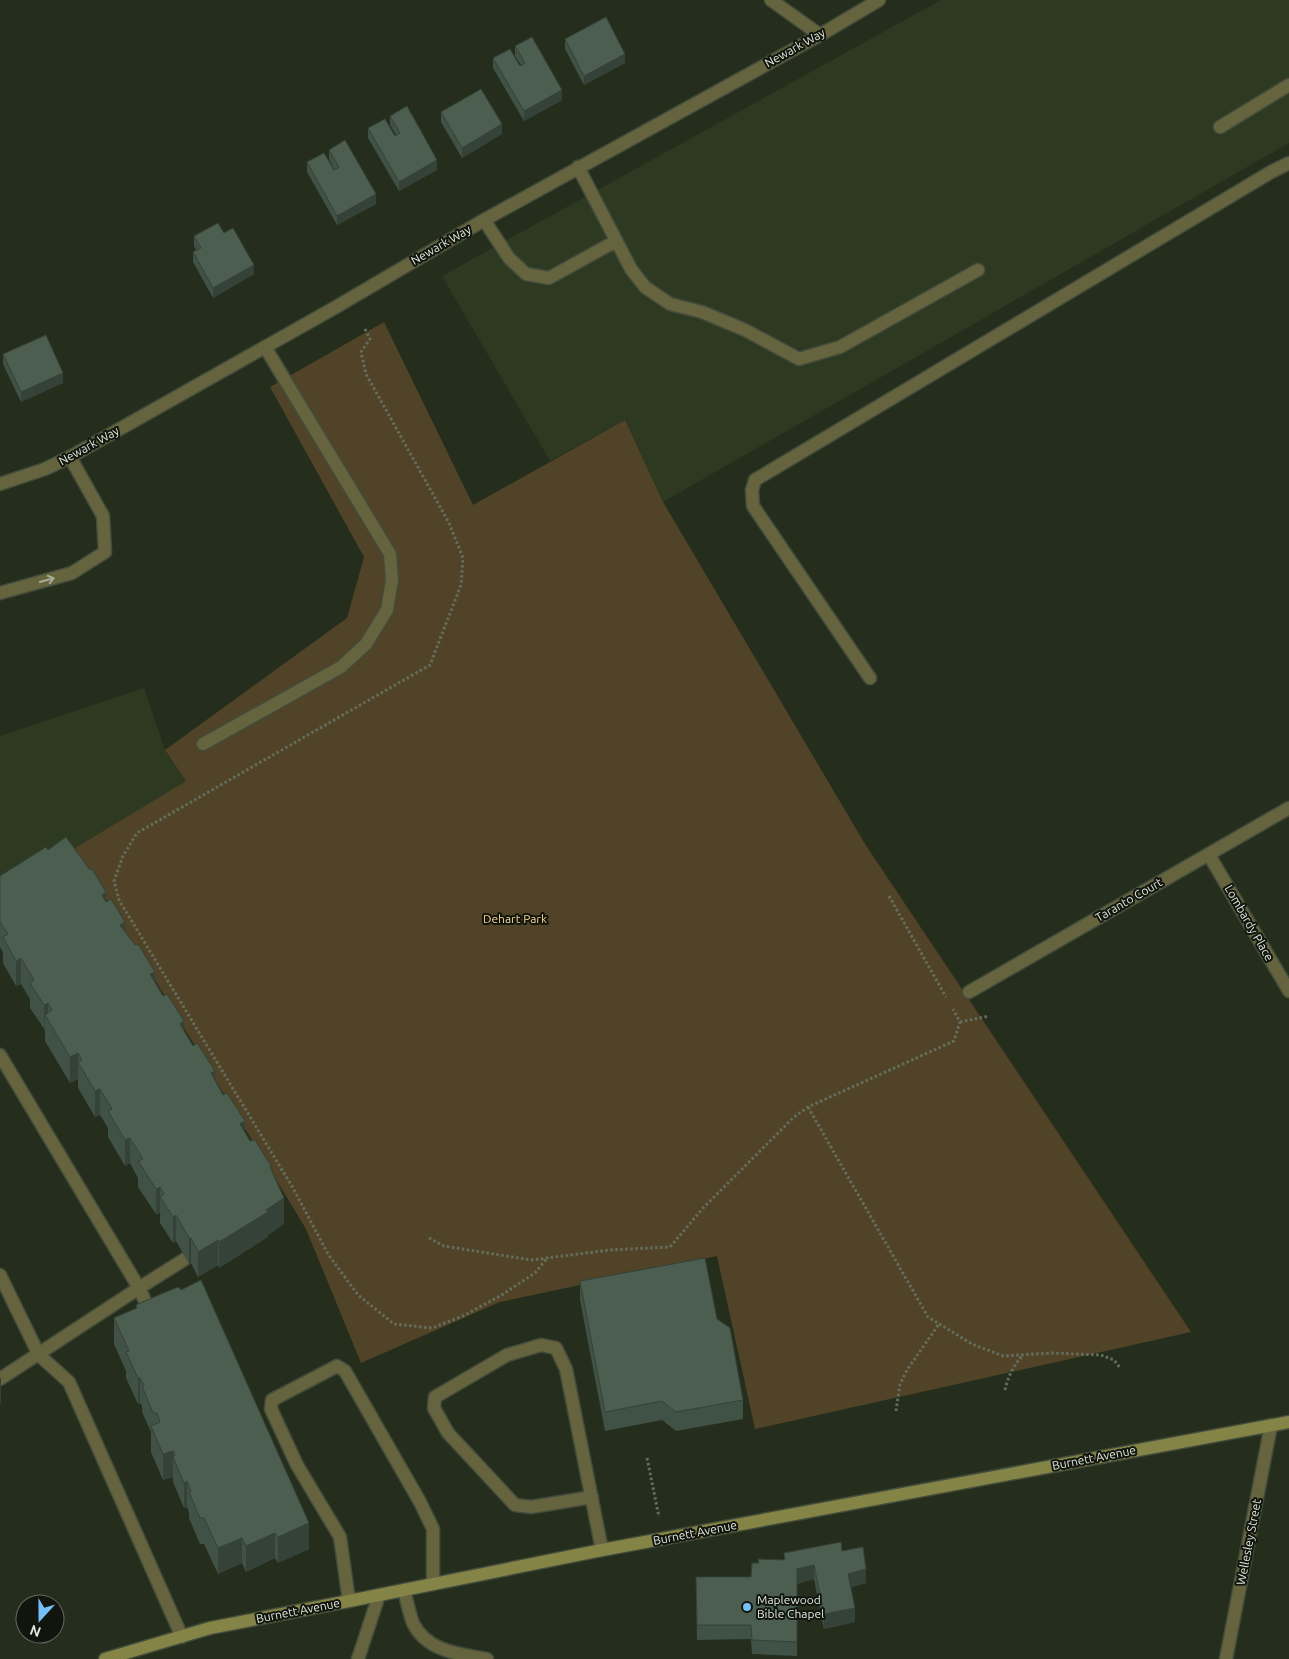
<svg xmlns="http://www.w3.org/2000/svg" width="1289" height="1659" viewBox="0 0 1289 1659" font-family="Ubuntu,sans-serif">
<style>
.built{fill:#2e3922}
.green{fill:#504327}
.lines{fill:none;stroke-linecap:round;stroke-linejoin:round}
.lane-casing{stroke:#434c3b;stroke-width:15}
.street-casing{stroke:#434c3b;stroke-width:15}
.secondary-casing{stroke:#434c3b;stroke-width:15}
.path{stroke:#656d5d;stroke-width:3;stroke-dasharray:2.5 2.5;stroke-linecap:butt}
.lane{stroke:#65643f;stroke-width:12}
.street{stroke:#65643f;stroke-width:12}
.secondary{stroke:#858447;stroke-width:12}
.wall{fill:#405145}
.shaded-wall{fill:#344238}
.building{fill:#4b5e50;stroke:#344238}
.oneway{stroke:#aaad96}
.poi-dot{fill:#75c0f6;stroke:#11150d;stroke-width:2}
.labels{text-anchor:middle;stroke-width:4;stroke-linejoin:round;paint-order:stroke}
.street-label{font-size:12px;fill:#e2e8dd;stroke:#11150d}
.park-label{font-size:12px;fill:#f7d795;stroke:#11150d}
.poi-label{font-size:12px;fill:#e2e8dd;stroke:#11150d;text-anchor:start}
</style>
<rect width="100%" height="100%" fill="#252e1c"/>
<path class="built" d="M941,0H1289V143L663,502L625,420L550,461L442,276Z
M144,688L165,750L186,781L75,848L0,890V736Z"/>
<path class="green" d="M384,322L473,505L625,420L663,502L865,844L1191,1332L755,1429L717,1256L500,1302L361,1363L306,1229L75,848L186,781L165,750L347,618L364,557L270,387Z"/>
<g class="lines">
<defs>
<path id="lane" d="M1220,127L1289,85
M578,167L631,269L645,287L670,304L702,312L745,330L799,359L840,347L978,270
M484,220L509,258L526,274L549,278L616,241
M0,593L72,573L105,552L103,516L70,457
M870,678L753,506L752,490L755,480L1271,172L1289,163
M203,744L341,667L366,644L387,610L392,580L390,554L265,347
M0,1055L139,1288L0,1379
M0,1275L39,1355L69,1382L182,1637
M152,1316L139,1288L185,1259
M592,1497L531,1507L515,1505L448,1433L434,1408L435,1397L507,1355L541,1345L556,1348L566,1369L602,1550
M349,1601L340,1537L297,1465L271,1409L272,1400L337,1366L345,1371L420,1502L433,1529V1584"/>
<path id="street" d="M771,0L820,35
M0,484L45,469L70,457L336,307L484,220L820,35L879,0
M1209,855L1289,991
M969,992L1289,808
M404,1590C407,1601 409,1613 413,1623C427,1652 460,1654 487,1659
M358,1659L379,1595
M1226,1659L1271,1425"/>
<path id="secondary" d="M105,1659L210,1628L349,1601L602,1550L1289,1422"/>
</defs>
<use href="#lane" class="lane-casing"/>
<use href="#street" class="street-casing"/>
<use href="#secondary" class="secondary-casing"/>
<path class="path" d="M365,329L370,339L361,352L366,374L449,523L463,558L461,585L430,665L137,833L123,856L114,881L119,900L293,1188L328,1254L358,1295L394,1324L432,1328L463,1316L500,1296L535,1273L548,1257
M889,896L946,997
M960,1022L989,1016
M808,1107L928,1317L972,1344L1003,1356L1052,1353L1101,1355L1114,1360L1120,1368
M429,1238L444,1246L531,1260L610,1250L670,1247L704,1207L794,1117L808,1107L954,1041L960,1022L953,1009
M1005,1390C1008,1376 1014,1365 1023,1355
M896,1411L900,1384L907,1370L939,1324
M647,1458L659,1517"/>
<use href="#lane" class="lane"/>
<use href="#street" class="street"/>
<use href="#secondary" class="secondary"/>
</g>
<path class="wall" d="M565,39L625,63L584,85L565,49Z
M515,46L562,100L524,121L493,68V58L520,66L521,65L515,56Z
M441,112L502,134L462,158L441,122Z
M390,116L437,170L399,191L368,138V128L395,136L396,135L390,125Z
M329,150L376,204L337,225L307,172V162L334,170V169L329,159Z
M224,233L254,274L213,298L193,262V252L196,250L194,246V236Z
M3,354L63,383L21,402L3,364Z
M48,850L106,901L125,931L193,1046L215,1079L250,1141L271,1170L284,1224L268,1235V1237L219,1268L218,1265L198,1277L191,1263L189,1264L176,1241L173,1243L160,1223V1213L156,1214L138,1187V1178L130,1163L125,1166L108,1137V1128L100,1115L95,1117L78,1088V1079L70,1083L45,1041V1030L30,1008V999L21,984L16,986L3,963V952L0,947V876Z
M580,1281L717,1319L743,1400V1419L676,1431L662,1420L605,1431L580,1300Z
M136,1305L309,1549L278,1563L275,1558L246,1572L242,1563L218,1574L204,1544H200L189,1518V1512L187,1507L184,1508L173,1482V1477L163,1480L151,1452V1432L142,1412V1406L140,1403L138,1404L126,1378V1371L114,1344V1318L136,1308Z
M842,1551L866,1583L851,1587L855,1622L824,1629L814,1579L797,1584V1656L752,1654L751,1639L697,1640L696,1577H751L758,1563V1559L784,1560V1553Z"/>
<path class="shaded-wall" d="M625,54V63L584,85V76Z
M562,90V100L524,121V111Z
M502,124V134L462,158V148Z
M437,160V170L399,191V182Z
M376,194V204L337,225V216Z
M254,265V274L213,298V288Z
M63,373V383L21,402V392Z
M106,892V918L102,895Z
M125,922V948L120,925Z
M21,958V984L16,986V961Z
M155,972V998L150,974Z
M48,1003V1020L45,1015L44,1031V1005Z
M184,1021V1047L180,1024Z
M78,1053V1079L70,1083V1057Z
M215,1071V1097L211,1073Z
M100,1089V1115L95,1117V1091Z
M245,1121V1146L240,1124Z
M130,1138V1163L125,1166V1140Z
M160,1187V1213L156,1214V1189Z
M284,1198V1224L268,1235V1237L219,1268V1242Z
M176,1215V1241L173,1243V1217Z
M189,1238H191V1263L189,1264Z
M218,1240V1265L198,1277V1252Z
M0,1378H1V1403L0,1404Z
M138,1378H140V1403L138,1404Z
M173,1451V1477L163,1480V1454Z
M187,1481V1507L184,1508V1483Z
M309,1523V1549L278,1563V1537Z
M275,1533V1558L246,1572V1546Z
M242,1538V1563L218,1574V1548Z
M814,1565V1579L797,1584V1569Z
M866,1569V1583L848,1588V1574Z
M855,1608V1622L824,1629V1614Z"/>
<path class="building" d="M606,17L625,54L584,76L565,39Z
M532,37L562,90L524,111L493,58L510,49L520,66L525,63L515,46Z
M481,89L502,124L462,148L441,112Z
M407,106L437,160L399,182L368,128L385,119L395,136L400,133L390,116Z
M345,140L376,194L337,216L307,162L324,153L334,170L339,167L329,150Z
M218,223L224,233L233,228L254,265L213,288L193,252L201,248L194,236Z
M46,335L63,373L21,392L3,354Z
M66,837L90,870L92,869L106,892L102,895L106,902L111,899L125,922L120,925L135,945L138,944L155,972L150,974L163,996L167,994L184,1021L180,1024L193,1046L197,1043L215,1071L211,1073L223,1095L227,1093L245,1121L240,1124L250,1141L255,1140L271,1166L270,1167L284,1198L266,1210L268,1212L219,1242L218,1240L198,1252L191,1238H189L176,1215L173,1217L160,1197L164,1194L160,1187L156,1189L138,1161L143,1159L130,1138L125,1140L108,1111L112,1109L100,1089L95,1091L78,1062L82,1060L78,1053L70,1057L45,1015L52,1010L48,1003L44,1005L30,983L34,980L21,958L16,961L3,937L8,934L0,922V876L46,847L48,850Z
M705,1258L717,1319L730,1328L743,1400L676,1412L662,1401L605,1412L580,1281Z
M201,1280L309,1523L278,1537L275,1533L246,1546L242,1538L218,1548L204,1518H200L189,1492L191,1491L187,1481L184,1483L173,1457L175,1455L173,1451L163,1454L151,1426L160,1422L157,1413H153L142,1386L144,1385L140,1378H138L126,1352L129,1351L114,1318L137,1308L136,1305L154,1297L178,1287L181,1290Z
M841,1542L842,1551L863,1547L866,1569L848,1574L855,1608L824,1614L814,1565L797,1569V1642L752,1640L751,1625H697L696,1577H751L752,1563H759L758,1559L785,1560L784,1553Z"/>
<defs><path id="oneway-shaft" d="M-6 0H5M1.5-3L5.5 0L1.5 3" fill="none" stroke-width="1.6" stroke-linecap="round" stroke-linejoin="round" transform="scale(1.25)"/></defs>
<use class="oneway" href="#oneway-shaft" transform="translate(47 580) rotate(-15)"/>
<circle class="poi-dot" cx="747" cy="1607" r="5"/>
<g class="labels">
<g class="street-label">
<text transform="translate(795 48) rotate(-29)" y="4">Newark Way</text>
<text transform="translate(441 245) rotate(-30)" y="4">Newark Way</text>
<text transform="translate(89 446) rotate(-29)" y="4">Newark Way</text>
<text transform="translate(1129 900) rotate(-30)" y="4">Taranto Court</text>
<text transform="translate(1249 923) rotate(60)" y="4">Lombardy Place</text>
<text transform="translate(1094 1458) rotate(-11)" y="4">Burnett Avenue</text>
<text transform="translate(695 1533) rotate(-11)" y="4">Burnett Avenue</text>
<text transform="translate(1249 1542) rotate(-79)" y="4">Wellesley Street</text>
<text transform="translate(298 1611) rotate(-11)" y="4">Burnett Avenue</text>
</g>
<g class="park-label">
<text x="515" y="923">Dehart Park</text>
</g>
<g class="poi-label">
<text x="757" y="1604">Maplewood<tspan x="757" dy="14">Bible Chapel</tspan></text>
</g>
</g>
<g transform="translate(40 1619) rotate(201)"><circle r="24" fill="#11150d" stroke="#656960"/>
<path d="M0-4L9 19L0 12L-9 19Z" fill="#75c0f6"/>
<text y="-8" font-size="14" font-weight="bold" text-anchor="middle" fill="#e2e8dd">N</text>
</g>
</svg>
